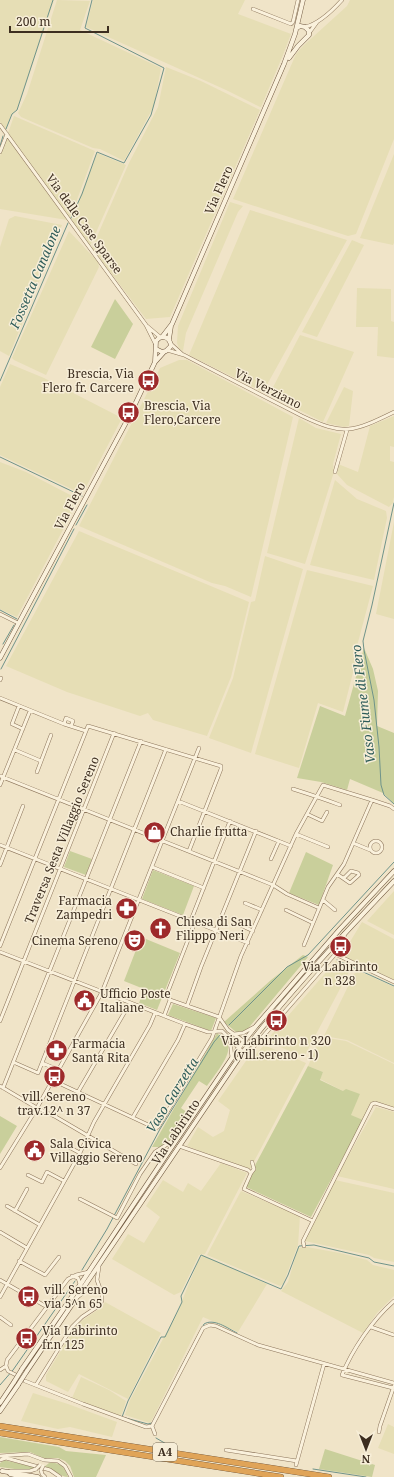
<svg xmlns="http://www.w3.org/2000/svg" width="394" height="1477" viewBox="0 0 394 1477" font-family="'Noto Serif',serif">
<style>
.farmland{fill:#e6deb5}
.green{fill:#c9cf9b}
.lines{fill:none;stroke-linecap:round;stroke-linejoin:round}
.stream{stroke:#6f938a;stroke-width:1}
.street-casing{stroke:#8d765c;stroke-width:4}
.secondary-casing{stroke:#6f573f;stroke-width:5}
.highway-casing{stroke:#5b4430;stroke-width:6}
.street{stroke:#faf1dc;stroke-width:3}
.secondary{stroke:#faf1dc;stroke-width:4}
.highway{stroke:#e0a458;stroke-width:5.5}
.street-bridge-casing{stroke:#8d765c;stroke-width:4;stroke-linecap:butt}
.secondary-bridge-casing{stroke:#6f573f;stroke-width:5;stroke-linecap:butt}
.street-bridge{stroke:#faf1dc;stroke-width:3}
.secondary-bridge{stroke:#faf1dc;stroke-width:4}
.labels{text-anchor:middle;stroke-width:3;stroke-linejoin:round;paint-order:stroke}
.shield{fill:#f7eed8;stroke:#756857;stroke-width:1}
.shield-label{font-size:11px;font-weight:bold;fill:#3d2e20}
.street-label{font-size:12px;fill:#3d2e20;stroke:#f7eed8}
.poi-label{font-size:12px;fill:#3d2e20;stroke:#f7eed8;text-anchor:start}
.water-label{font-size:13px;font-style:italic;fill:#2f5d5a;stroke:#f7eed8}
</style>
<rect width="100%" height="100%" fill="#f0e4c8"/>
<path class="farmland" d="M0,0H54L18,108L11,116L6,130L0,122Z
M57,0L90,1L80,30L161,68L154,106L124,161L100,149L93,148L21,117L18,113L27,94Z
M93,0H245L238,14L291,34L283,55L261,107H260L226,90L86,27Z
M350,0H394V139L356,234L348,236L233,199L296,54L303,46L347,6Z
M166,67L201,81L260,110L170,317L146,319L92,248L129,163L158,107Z
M14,116L95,151L71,216L69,218L8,133Z
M8,139L67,220L0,209V156L6,140Z
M97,153L126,165L90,246L71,220Z
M394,154V243L393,245L360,238Z
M230,202L243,206L238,212L186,333L183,351L179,348L177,343L178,326Z
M250,210L347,240L263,392L189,355Z
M15,216L62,225L9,356L0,351V247L9,219Z
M69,231L98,262L99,267L46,375L14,360L12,358Z
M352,240L364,245L317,337L302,332Z
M357,288L391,289V321L394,322V358L377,356L378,327H356Z
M300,335L354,352L323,422L269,395Z
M179,360H187L293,417L251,597L225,586L212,583L79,526L160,368Z
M10,364L44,378L120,417L121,420L84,491L78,492L0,455V387Z
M344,387L353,391L349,426L344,427L326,423Z
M394,416V447L390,446V461L394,462V497L393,503L389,507L347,485L337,474L338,464L358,472L370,426Z
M299,418L316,428L341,434L333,464L334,472L305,564L267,553Z
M0,462L26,472L78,499L77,503L17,617L0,609Z
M335,480L357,499L386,511L387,518L374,580L310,565Z
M394,522V619L376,614Z
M79,531L249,602L231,677L207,736L153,720L148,713L140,716L67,692L6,666Z
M265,556L303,569L251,753L209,738L233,678L251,602L255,601Z
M307,570L373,586L357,646L359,649L343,712L318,703L299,768L255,754Z
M394,891V935L367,921Z
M362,922L394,939V980L342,955Z
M336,961L351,968L304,1057L266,1041Z
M359,971L394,987V1063L347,1040L324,1036L354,974Z
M321,1037L346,1041L394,1064V1108L373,1102L363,1120L350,1115L360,1094L343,1091L320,1079L323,1072L308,1066Z
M264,1045L306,1063L250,1169L207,1154L187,1146L198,1127L213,1137L224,1131L230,1110L218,1101L248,1058L252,1059Z
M376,1107L394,1112V1189L337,1176Z
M221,1163L247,1173L205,1254L199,1255L181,1292L174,1295L112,1259L128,1234L144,1243L160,1217L146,1206L163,1180L183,1192L188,1183L201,1191Z
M335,1180L394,1193V1262L374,1258L369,1255L305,1241Z
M241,1191L300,1216L298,1245L283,1284L280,1286L207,1255Z
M307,1247L340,1253L367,1260L373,1265L394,1270V1296L377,1313L363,1333L281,1291L288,1282L298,1248Z
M203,1255L267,1284L238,1332L203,1317L151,1422L150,1423L125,1415L130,1400L177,1313L199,1259Z
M105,1302L161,1333L128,1399L79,1374L68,1392L46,1381V1375L74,1329L80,1322L102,1307Z
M81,1377L109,1390L126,1401L122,1414L119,1416L72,1398Z
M33,1393L68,1404L117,1422L112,1437L70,1427L58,1429L21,1421Z
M388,1424L394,1427V1454L378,1448Z"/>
<path class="green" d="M115,299L133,324L115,359L91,347Z
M364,648L373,669L378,691L377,726L394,733V804L383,793L350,779L347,790L321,782L297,778L320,706L345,716Z
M70,851L92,859L86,875L64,867Z
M306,852L333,865L319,905L289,893Z
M153,870L194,886L183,915L142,899Z
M141,937L180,953L157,1010L139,1003L144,989L124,981Z
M303,955L308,957L246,1031L236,1032L224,1022L271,980Z
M173,1004L216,1018L211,1031L168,1015Z
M217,1033C221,1037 226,1041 228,1046C231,1056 213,1077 207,1086L199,1081L181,1108L188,1113L167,1144L161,1147H152Z
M308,1066L323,1072L320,1080L343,1091L346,1089L360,1094L351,1115L363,1120L311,1217L244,1186Z
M0,1116L17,1126L0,1154Z
M0,1437L59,1447L66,1451L106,1455L96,1477H74L70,1466L65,1461L58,1458H43L30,1452L0,1453Z
M325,1449L375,1465L372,1477L319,1469Z
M5,1460L8,1461L34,1467L32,1470H22L0,1467V1463Z
M49,1463C60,1462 65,1467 68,1477C59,1477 54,1468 44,1467Z"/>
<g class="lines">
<path class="stream" d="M6,129L12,114L17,110L53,0
M0,146L3,136
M70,220L82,194L97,152L124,163L151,115L164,68L85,28L92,0
M0,381L68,223
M0,457L82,496
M394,503L372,605L363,641L364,650L374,700L379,747L381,785L384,795L394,804
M76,525L87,505
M0,610L17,619
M3,644L14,625
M1,669L74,529
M337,960L394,986
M229,1025L287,967L308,955L394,862
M82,1270L107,1229L160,1129L214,1042L220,1035
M179,1371L204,1324C214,1318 227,1328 237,1333
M0,1385L13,1370L75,1281
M152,1423L148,1424L122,1417L128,1401L161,1337H165L182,1302L181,1296L201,1255L281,1289L288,1275L299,1246L314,1245L369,1258L374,1262L394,1266
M156,1438L168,1445
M313,1469L366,1477"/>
<defs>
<path id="street" d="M253,9L291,24L293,22L298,0
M305,27C318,24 333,10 342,0
M309,33L317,22
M0,125L146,325L155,343
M0,152L7,134
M147,326L160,337
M171,344L182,354
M167,350L184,355L302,416C344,436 353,432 394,412
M335,472L347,430
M0,614L18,623
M0,680L1,678
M0,698L64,724L86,731
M19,706L12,724L23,729
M64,724L66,718L73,721L71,726
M15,750L41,761
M37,772L51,735
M0,776L273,885L287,894L319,908
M0,785L30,711
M293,789C309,794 324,799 340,805
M372,800L390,806L394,809
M178,801L291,846
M307,814L322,821L327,812
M296,834L328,847
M370 847a6 6 0 1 1 12 0a6 6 0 1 1-12 0Z
M353,843L370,850
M0,845L248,943
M271,859L279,841
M0,865L23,806
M152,867L204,888
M337,874L350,883L359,875L358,873L351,871L344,878
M323,900L335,910
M245,903L262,910
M286,910L313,923
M191,920L230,821
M240,925L253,931
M0,946L88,726L221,766V769L189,851
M0,952L185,1024L208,1032L222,1031L243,1052L251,1050
M335,954L394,982
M170,1000L219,1017L228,1030L249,1045
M187,1006L201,967L256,831
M164,1016L170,1000L167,994L195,922
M0,1021L114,733
M234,1034L243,1033L256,1026
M230,1040L232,1058
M251,1050L345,943L344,934
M13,1062L38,1073L166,749
M42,1063L59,1070
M52,1080L155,1128L158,1127L212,1038L241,956L296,834L323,785L372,800L344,864L328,887L304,945
M0,1086L37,1108L56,1117L136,1164
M3,1088L141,741
M78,1092L130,1003
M133,1117L178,1040L185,1024
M55,1144L65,1145L80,1153
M179,1146L248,1170L251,1173L244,1189L313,1221
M0,1168L37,1108L102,992L199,748
M251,1173L254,1169L252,1162
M28,1175L42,1182L47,1172L64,1181
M80,1199L117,1218L140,1174L155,1152L177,1138
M7,1206L40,1225
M15,1211L27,1189
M0,1232L27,1248
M304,1246L303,1241L372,1104L375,1103L394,1109
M19,1261L45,1275L59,1257
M72,1276L78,1278L80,1284
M0,1280L47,1307
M79,1296L89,1288H96L101,1291
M0,1297L80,1153L94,1122L150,1025L155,1013
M0,1317L11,1325
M371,1327L394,1335
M6,1366L8,1371L16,1375
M0,1370L6,1366L7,1360L68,1279L76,1275L89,1272
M25,1381L83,1404L146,1427L152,1426
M36,1385L72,1327L82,1317L97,1307L102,1301V1294L97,1280L99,1267
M393,1388L342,1375C352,1350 373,1319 394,1301
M152,1426L203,1328L210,1325L216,1326L258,1345L394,1383
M152,1426L155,1434
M379,1432L380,1426L394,1386
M226,1450L297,1461
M0,1456L28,1454L44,1460L58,1461L65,1466L71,1477
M0,1460L6,1458L50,1470L60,1477
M296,1465L324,1364
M41,1470L42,1474L45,1477
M10,1471H30L36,1469"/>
<path id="secondary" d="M289,58L298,46L309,35V31L305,27L300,26L297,28
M162,337L172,324L284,64L295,34L303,0
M169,339L171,326
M155,362L156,341C162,334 170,337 171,346L166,351L162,352L156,349
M0,658L130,415L155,362L164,352
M22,1369L80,1285L165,1157L238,1049L256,1026L340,929L394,871
M27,1371L243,1052C289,992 342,936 394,881
M0,1403L14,1382
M0,1411L18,1385
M2,1471L38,1477
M10,1474L23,1477"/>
<path id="highway" d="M0,1426L329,1477
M0,1433L281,1477"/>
</defs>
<use href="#street" class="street-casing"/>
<use href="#secondary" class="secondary-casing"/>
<use href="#highway" class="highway-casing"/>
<use href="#street" class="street"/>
<use href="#secondary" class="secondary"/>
<use href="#highway" class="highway"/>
<defs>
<path id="street-bridge" d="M36,1469L40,1465
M41,1470L43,1466"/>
<path id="secondary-bridge" d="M14,1382L22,1369
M18,1385L27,1371"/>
</defs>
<use href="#street-bridge" class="street-bridge-casing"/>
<use href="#secondary-bridge" class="secondary-bridge-casing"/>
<use href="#street-bridge" class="street-bridge"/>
<use href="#secondary-bridge" class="secondary-bridge"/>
</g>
<defs>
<symbol id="bus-disc" viewBox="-11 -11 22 22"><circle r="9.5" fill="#9e2a2b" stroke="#f7eed8"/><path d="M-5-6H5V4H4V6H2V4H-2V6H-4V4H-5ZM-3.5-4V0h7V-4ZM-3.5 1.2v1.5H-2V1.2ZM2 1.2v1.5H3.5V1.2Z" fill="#fff"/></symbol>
<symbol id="shop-disc" viewBox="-11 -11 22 22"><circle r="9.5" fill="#9e2a2b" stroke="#f7eed8"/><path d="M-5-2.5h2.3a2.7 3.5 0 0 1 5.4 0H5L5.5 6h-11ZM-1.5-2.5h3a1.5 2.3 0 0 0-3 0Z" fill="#fff"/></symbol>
<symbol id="pharmacy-disc" viewBox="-11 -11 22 22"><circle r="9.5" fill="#9e2a2b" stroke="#f7eed8"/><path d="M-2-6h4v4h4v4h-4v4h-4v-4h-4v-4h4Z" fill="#fff"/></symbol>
<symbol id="church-disc" viewBox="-11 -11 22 22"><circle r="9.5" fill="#9e2a2b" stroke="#f7eed8"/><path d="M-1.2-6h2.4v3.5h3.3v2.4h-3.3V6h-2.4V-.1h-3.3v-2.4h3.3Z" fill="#fff"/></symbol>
<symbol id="theatre-disc" viewBox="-11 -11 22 22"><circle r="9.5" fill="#9e2a2b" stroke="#f7eed8"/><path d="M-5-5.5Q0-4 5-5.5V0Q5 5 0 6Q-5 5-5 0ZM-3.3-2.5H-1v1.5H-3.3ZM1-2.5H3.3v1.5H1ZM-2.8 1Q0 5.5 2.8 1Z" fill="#fff"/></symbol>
<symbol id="civic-disc" viewBox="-11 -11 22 22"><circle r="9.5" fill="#9e2a2b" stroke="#f7eed8"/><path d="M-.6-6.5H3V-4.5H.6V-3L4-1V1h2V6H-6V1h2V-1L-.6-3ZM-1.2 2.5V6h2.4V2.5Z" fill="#fff"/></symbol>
</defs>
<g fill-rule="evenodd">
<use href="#bus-disc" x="136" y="368" width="25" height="25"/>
<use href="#bus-disc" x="116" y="400" width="25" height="25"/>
<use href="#shop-disc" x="142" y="820" width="25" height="25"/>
<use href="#pharmacy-disc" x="114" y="896" width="25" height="25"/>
<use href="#church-disc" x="148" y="916" width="25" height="25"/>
<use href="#theatre-disc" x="122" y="928" width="25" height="25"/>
<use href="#bus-disc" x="328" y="934" width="25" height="25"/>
<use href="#civic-disc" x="72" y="988" width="25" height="25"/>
<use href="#bus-disc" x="264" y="1008" width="25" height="25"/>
<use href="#pharmacy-disc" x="44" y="1038" width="25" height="25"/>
<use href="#bus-disc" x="42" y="1064" width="25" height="25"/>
<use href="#civic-disc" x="22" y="1138" width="25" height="25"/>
<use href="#bus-disc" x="16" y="1284" width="25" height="25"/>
<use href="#bus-disc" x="14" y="1326" width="25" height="25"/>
</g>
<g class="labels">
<rect class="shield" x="153" y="1443" width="24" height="18" rx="3"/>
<g class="shield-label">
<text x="165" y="1456">A4</text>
</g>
<g class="street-label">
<text transform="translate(219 190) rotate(-66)" y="4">Via Flero</text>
<text transform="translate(84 224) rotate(54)" y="4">Via delle Case Sparse</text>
<text transform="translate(268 389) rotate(27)" y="4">Via Verziano</text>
<text transform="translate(70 506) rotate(-62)" y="4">Via Flero</text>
<text transform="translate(62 840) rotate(-68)" y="4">Traversa Sesta Villaggio Sereno</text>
<text transform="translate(176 1132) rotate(-56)" y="4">Via Labirinto</text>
</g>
<g class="poi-label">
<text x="134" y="378" text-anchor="end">Brescia, Via<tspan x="134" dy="14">Flero fr. Carcere</tspan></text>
<text x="144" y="410">Brescia, Via<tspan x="144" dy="14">Flero,Carcere</tspan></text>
<text x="170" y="836">Charlie frutta</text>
<text x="112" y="905" text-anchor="end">Farmacia<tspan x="112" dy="14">Zampedri</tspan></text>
<text x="176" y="926">Chiesa di San<tspan x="176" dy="14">Filippo Neri</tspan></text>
<text x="118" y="945" text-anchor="end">Cinema Sereno</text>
<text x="340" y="971" text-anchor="middle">Via Labirinto<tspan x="340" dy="14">n 328</tspan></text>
<text x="100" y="998">Ufficio Poste<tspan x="100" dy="14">Italiane</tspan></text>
<text x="276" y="1045" text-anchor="middle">Via Labirinto n 320<tspan x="276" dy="14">(vill.sereno - 1)</tspan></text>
<text x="72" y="1048">Farmacia<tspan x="72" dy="14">Santa Rita</tspan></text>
<text x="54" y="1101" text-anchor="middle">vill. Sereno<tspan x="54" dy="14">trav.12^ n 37</tspan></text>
<text x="50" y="1148">Sala Civica<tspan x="50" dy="14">Villaggio Sereno</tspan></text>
<text x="44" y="1294">vill. Sereno<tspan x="44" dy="14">via 5^n 65</tspan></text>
<text x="42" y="1335">Via Labirinto<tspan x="42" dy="14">fr.n 125</tspan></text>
</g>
<g class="water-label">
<text transform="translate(35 277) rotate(-67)" y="5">Fossetta Canalone</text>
<text transform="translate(363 704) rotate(-97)" y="5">Vaso Fiume di Flero</text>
<text transform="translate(172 1095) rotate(-58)" y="5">Vaso Garzetta</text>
</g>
</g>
<g transform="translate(366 1449) rotate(180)" stroke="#f7eed8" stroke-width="3" paint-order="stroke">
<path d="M0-3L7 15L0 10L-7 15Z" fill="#3d2e20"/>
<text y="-6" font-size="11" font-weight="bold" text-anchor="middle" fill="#3d2e20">N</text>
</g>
<path d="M10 26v6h98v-6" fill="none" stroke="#3d2e20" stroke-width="2"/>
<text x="16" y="26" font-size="12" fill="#3d2e20" stroke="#f7eed8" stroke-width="3" paint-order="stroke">200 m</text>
</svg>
